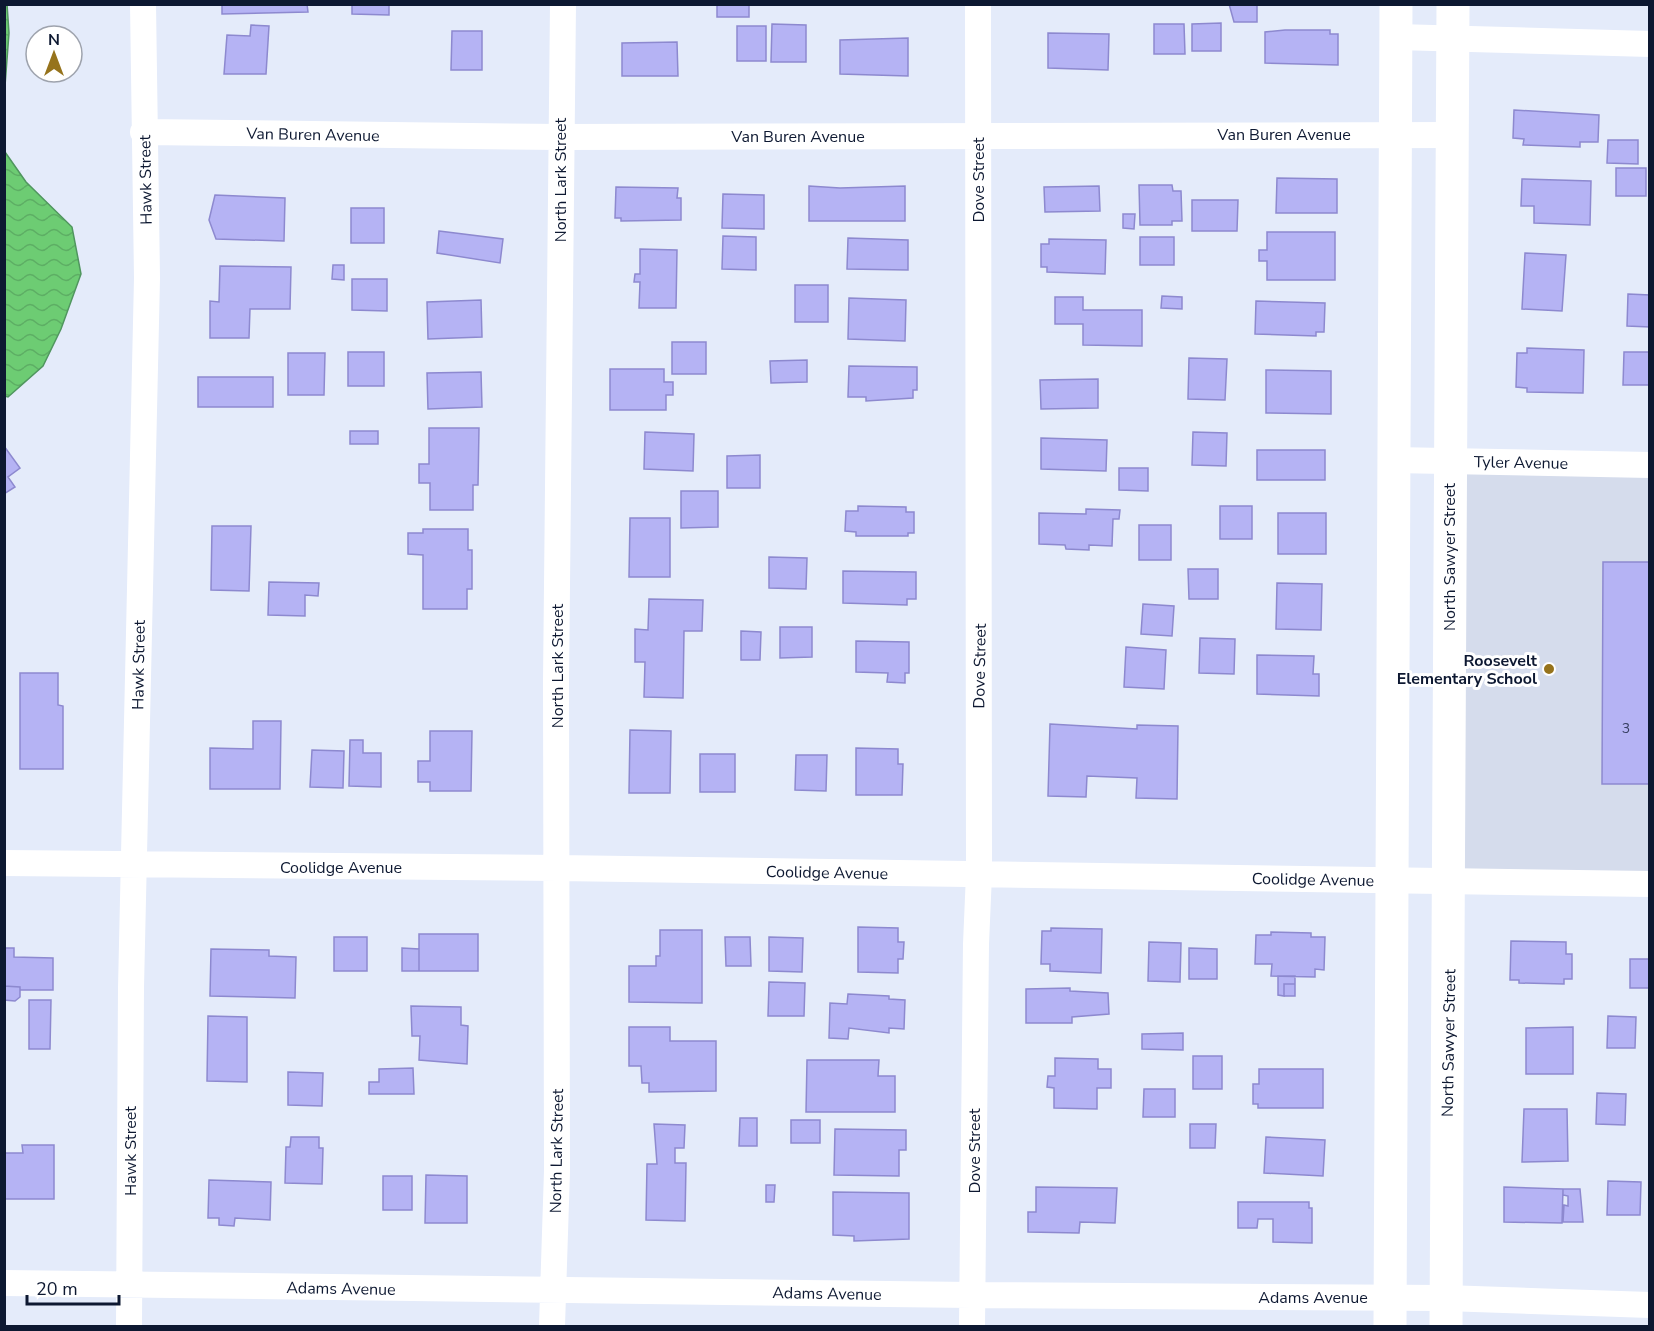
<svg xmlns="http://www.w3.org/2000/svg" width="1654" height="1331" viewBox="0 0 1654 1331" font-family="'Nunito Sans',sans-serif">
<style>
.built{fill:#d5dcec}
.water{fill:url(#water-waves);stroke:#50965f;stroke-width:1.5}
.building{fill:#b5b3f4;stroke:#8d89cf;stroke-width:1.5}
.lines{fill:none;stroke-linecap:round;stroke-linejoin:round}
.street{stroke:#fff;stroke-width:26}
.secondary{stroke:#fff;stroke-width:33}
.poi-dot{fill:#96731c;stroke:#fff;stroke-width:2}
.labels{text-anchor:middle;stroke-width:6;stroke-linejoin:round;paint-order:stroke}
.number-label{font-size:14px;fill:#373f62}
.street-label{font-size:16px;fill:#0d1831;stroke:#fff}
.poi-label{font-size:16px;font-weight:bold;fill:#0d1831;stroke:#fff;text-anchor:end}
</style>
<defs>
<pattern id="water-waves" width="16" height="10" patternUnits="userSpaceOnUse" patternTransform="scale(1.5)"><rect width="16" height="10" fill="#6dcc73"/><path d="M0 5q4-4 8 0t8 0" fill="none" stroke="#5dae64"/></pattern>
</defs>
<rect width="100%" height="100%" fill="#e4ebfa"/>
<path class="built" d="M1449,461L1649,464V884L1449,880Z"/>
<path class="water" d="M7,4L9,33L5,86L4,5Z
M5,152L26,182L72,227L81,274L61,329L43,366L8,397L4,396Z"/>
<path class="building" d="M222,4H307L308,12L222,14Z
M352,4H389V15L352,14Z
M717,4H749V17H717Z
M1257,4V22H1234L1229,4Z
M1221,23V51H1192V24Z
M772,24L806,25V62H771Z
M1154,24H1184L1185,54H1154Z
M251,25L269,26L266,74H224L227,35L250,36Z
M737,26H766V61H737Z
M1285,30H1330V34H1338V65L1265,63V32Z
M452,31H482V70H451Z
M1048,33L1109,34L1108,70L1048,68Z
M908,38V76L840,74V40Z
M677,42L678,76H622V43Z
M1514,110L1599,115L1598,142H1580V147L1523,145L1524,139L1513,138Z
M1608,140H1638V164L1607,163Z
M1616,168H1646V196H1616Z
M1277,178L1337,179V213H1276Z
M1522,179L1591,181L1590,225L1534,223V206H1521Z
M1139,185H1172L1173,191H1181L1182,221H1172V225H1140Z
M809,186L840,188L905,186V221H809Z
M1099,186L1100,211L1045,212L1044,187Z
M616,187L678,188L677,198H681V220L621,221V218H615Z
M723,194L764,195V229L722,228Z
M215,195L285,198L284,241L216,239L209,220Z
M1192,200H1238L1237,231H1192Z
M351,208H384V243H351Z
M1123,214H1135L1134,229L1123,228Z
M439,231L503,239L500,263L437,253Z
M1267,232H1335V280H1267V261H1259V250H1267Z
M723,236L756,237V270L722,269Z
M1140,237H1174V265H1140Z
M848,238L908,240V270L847,269Z
M1049,239L1106,240L1105,274L1047,272V267H1041V244H1049Z
M640,249L677,250L676,308H639L640,282H634L635,274H640Z
M1525,253L1566,255L1562,311L1522,309Z
M333,265H344V280L332,279Z
M220,266L291,267L290,309H250L249,338H210V301L219,302Z
M352,279H387V311L352,310Z
M795,285H828V322H795Z
M1628,294L1650,295V327L1627,326Z
M1162,296L1182,297V309L1161,308Z
M1055,297H1083V310H1142V346L1083,345V324H1055Z
M849,298L906,300L905,341L848,339Z
M481,300L482,337L428,339L427,302Z
M1256,301L1325,303L1324,332H1316V336L1255,334Z
M672,342H706V374H672Z
M1527,348L1584,350L1583,393L1527,392V388L1516,387L1517,353H1527Z
M348,352H384V386H348Z
M1624,352H1650V385H1623Z
M288,353H325L324,395H288Z
M1189,358L1227,359L1225,400L1188,399Z
M807,360V382L771,383L770,361Z
M849,366L917,367V390H913V398L866,401V397H848Z
M610,369H664V382H673V395H666V410H610Z
M1266,370L1331,371V414L1266,413Z
M481,372L482,407L428,409L427,373Z
M198,377H273V407H198Z
M1098,379V408L1041,409L1040,380Z
M429,428H479L478,485H473V510H430V483H419V464H429Z
M350,431H378V444H350Z
M645,432L694,434L693,471L644,469Z
M1193,432L1227,433L1226,466L1192,465Z
M1041,438L1107,440L1106,471L1041,469Z
M4,446L20,468L8,477L15,487L4,494Z
M1257,450H1325V480H1257Z
M760,455V488H727V456Z
M1119,468H1148V491L1119,490Z
M681,491H718V527L681,528Z
M858,506L906,507V512H914V533H908V536H856V532L845,531L846,511H858Z
M1220,506H1252V539H1220Z
M1086,509L1120,510L1119,519H1113L1112,546L1089,545V550L1066,549L1065,545L1039,544V513L1086,514Z
M1278,513H1326V554H1278Z
M630,518H670V577H629Z
M1139,525H1171V560H1139Z
M212,526H251L249,591L211,590Z
M423,529H468V550H472V589H467V609H423V555L408,554V533H423Z
M769,557L807,558L806,589L769,588Z
M1603,562H1650V784H1602Z
M1188,569H1218V599H1189Z
M843,571L916,572V599H907V605L843,603Z
M269,582L319,583L318,596L305,595V616L268,615Z
M1277,583L1322,584L1321,630L1276,629Z
M649,599L703,600L702,631H684L683,698L644,697L645,662H635V629L648,630Z
M1143,604L1174,606L1172,636L1141,634Z
M780,627H812V657L780,658Z
M741,631L761,632L760,660H741Z
M1200,638L1235,639L1234,674L1199,673Z
M856,641L909,642V673H905V683L887,682L888,673L856,672Z
M1126,647L1166,650L1164,689L1124,687Z
M1257,655L1314,656L1313,674H1319V696L1257,694Z
M20,673H58V705L63,706V769H20Z
M253,721H281L280,789H210V748L253,749Z
M1050,724L1137,729V725L1178,726L1177,799L1136,798L1137,778L1087,776L1086,797L1048,796Z
M630,730L671,731L670,793H629Z
M430,731H472L471,791H430V782H418V761H430Z
M350,740H363V753H381V787L349,786Z
M856,748L898,749V764H903L902,795H856Z
M312,750L344,751L343,788L310,787Z
M700,754H735V792H700Z
M796,755H827L826,791L795,790Z
M858,927L898,928V942H904L903,959H898V973L858,972Z
M1051,928L1102,929L1101,973L1050,971V964H1041L1042,931H1051Z
M660,930H702V1003L629,1002V966H656V956H660Z
M1271,932L1311,933V937H1325L1324,970L1315,969V977L1271,976L1272,964H1255L1256,935H1271Z
M419,934H478V971H419Z
M334,937H367V971H334Z
M725,937H750L751,966H726Z
M769,937L803,938L802,972L769,971Z
M1511,941L1566,942V954H1572V979H1564V984L1519,983V980H1510Z
M1149,942L1181,943L1180,982L1148,981Z
M4,948H14V957L53,958V990H20V987L4,986Z
M402,948L419,949V971H402Z
M1189,948L1217,949V979H1189Z
M211,949L269,950V956L296,957L295,998L210,996Z
M1630,959H1650V988H1630Z
M1278,976H1295V984H1284V996L1278,995Z
M769,982L805,983L804,1016H768Z
M1284,984H1295V996H1284Z
M4,986L20,987V997L15,1001L4,1000Z
M1070,988V991L1108,993L1109,1014L1072,1017V1023H1026V989Z
M848,994L889,996V999L905,1000L904,1029L889,1028V1033L849,1028L848,1039L829,1038L830,1003L847,1004Z
M29,1000H51L50,1049H29Z
M411,1006L461,1007V1025L468,1026L467,1064L419,1060L420,1036H412Z
M208,1016L247,1017V1082L207,1081Z
M1608,1016L1636,1017L1635,1048H1607Z
M629,1027H670V1041H716V1091L649,1092V1083H642L641,1066H629Z
M1573,1027V1074H1526V1028Z
M1183,1033V1050L1142,1049V1034Z
M1193,1056H1222V1089H1193Z
M1055,1058L1098,1059V1069H1111V1088H1097V1109L1054,1108V1088L1047,1087L1048,1076H1055Z
M807,1060H879L878,1076H895V1112H806Z
M413,1068L414,1094H369V1082H379V1069Z
M1259,1069H1323V1108H1258V1104H1253V1084H1259Z
M288,1072L323,1073L322,1106L288,1105Z
M1144,1089H1175V1117H1143Z
M1597,1093L1626,1094L1625,1125L1596,1124Z
M1524,1109H1567L1568,1161L1522,1162Z
M740,1118H757V1146H739Z
M791,1120H820V1143H791Z
M654,1124L685,1125L684,1148H675V1163H686L685,1221L646,1220L647,1164H657Z
M1190,1124H1216L1215,1148H1190Z
M835,1129L906,1130V1150H899V1176L834,1175Z
M291,1137H319V1148H323L322,1184L285,1183L286,1147H290Z
M1266,1137L1325,1140L1323,1176L1264,1173Z
M22,1145H54V1199H4V1153H23Z
M426,1175L467,1176V1223H425Z
M383,1176H412V1210H383Z
M209,1180L271,1182L270,1220L235,1218L234,1226L219,1225V1218H208Z
M1608,1181L1641,1182L1640,1215H1607Z
M766,1185H775L774,1202H766Z
M1036,1187L1117,1188L1115,1223L1080,1222L1079,1233L1028,1232V1212H1036Z
M1504,1187L1563,1189L1562,1223L1504,1222Z
M1563,1189H1580L1583,1222H1563L1564,1205L1568,1206V1196L1563,1195Z
M833,1192L909,1193V1239L854,1241V1236L833,1235Z
M1238,1202H1309V1208H1312V1243L1273,1242V1219H1258L1257,1228H1238Z"/>
<g class="lines">
<path class="street" d="M1396,37L1650,44
M143,132L560,137L1454,135
M1393,460L1650,465
M4,863L558,868L1650,884
M4,1283L972,1295L1445,1298L1650,1305
M129,1326L131,988L147,278L143,4
M552,1326L557,1171L556,682L563,4
M972,1326L976,944L979,874L978,4"/>
<path class="secondary" d="M1390,1326L1396,4
M1446,1326L1453,4"/>
</g>
<circle class="poi-dot" cx="1549" cy="669" r="6"/>
<g class="labels">
<g class="number-label">
<text x="1626" y="733">3</text>
</g>
<g class="street-label">
<text transform="translate(313 134) rotate(1)" y="6">Van Buren Avenue</text>
<text x="1284" y="140">Van Buren Avenue</text>
<text x="798" y="142">Van Buren Avenue</text>
<text transform="translate(145 180) rotate(-91)" y="6">Hawk Street</text>
<text transform="translate(560 180) rotate(-90)" y="6">North Lark Street</text>
<text transform="translate(978 180) rotate(-90)" y="6">Dove Street</text>
<text transform="translate(1521 462) rotate(1)" y="6">Tyler Avenue</text>
<text transform="translate(1449 557) rotate(-90)" y="6">North Sawyer Street</text>
<text transform="translate(138 665) rotate(-89)" y="6">Hawk Street</text>
<text transform="translate(557 666) rotate(-90)" y="6">North Lark Street</text>
<text transform="translate(979 666) rotate(-89)" y="6">Dove Street</text>
<text x="341" y="873">Coolidge Avenue</text>
<text transform="translate(827 872) rotate(1)" y="6">Coolidge Avenue</text>
<text transform="translate(1313 879) rotate(1)" y="6">Coolidge Avenue</text>
<text transform="translate(1448 1043) rotate(-89)" y="6">North Sawyer Street</text>
<text transform="translate(130 1151) rotate(-90)" y="6">Hawk Street</text>
<text transform="translate(556 1151) rotate(-89)" y="6">North Lark Street</text>
<text transform="translate(974 1151) rotate(-90)" y="6">Dove Street</text>
<text transform="translate(341 1288) rotate(1)" y="6">Adams Avenue</text>
<text transform="translate(827 1293) rotate(1)" y="6">Adams Avenue</text>
<text x="1313" y="1303">Adams Avenue</text>
</g>
<g class="poi-label">
<text x="1537" y="666">Roosevelt<tspan x="1537" dy="18">Elementary School</tspan></text>
</g>
</g>
<rect width="1654" height="1331" fill="none" stroke="#0d1831" stroke-width="12"/>
<g transform="translate(54 54)"><circle r="28" fill="#ffffff" stroke="#9ea3ad" stroke-width="1.5"/>
<path d="M0-4.5L10 22L0 15L-10 22Z" fill="#96731c"/>
<text y="-9" font-size="16" font-weight="bold" text-anchor="middle" fill="#0d1831">N</text>
</g>
<path d="M27 1295v9h92v-9" fill="none" stroke="#0d1831" stroke-width="3"/>
<text x="36" y="1295" font-size="18" fill="#0d1831" stroke="#ffffff" stroke-width="4.5" paint-order="stroke">20 m</text>
</svg>
